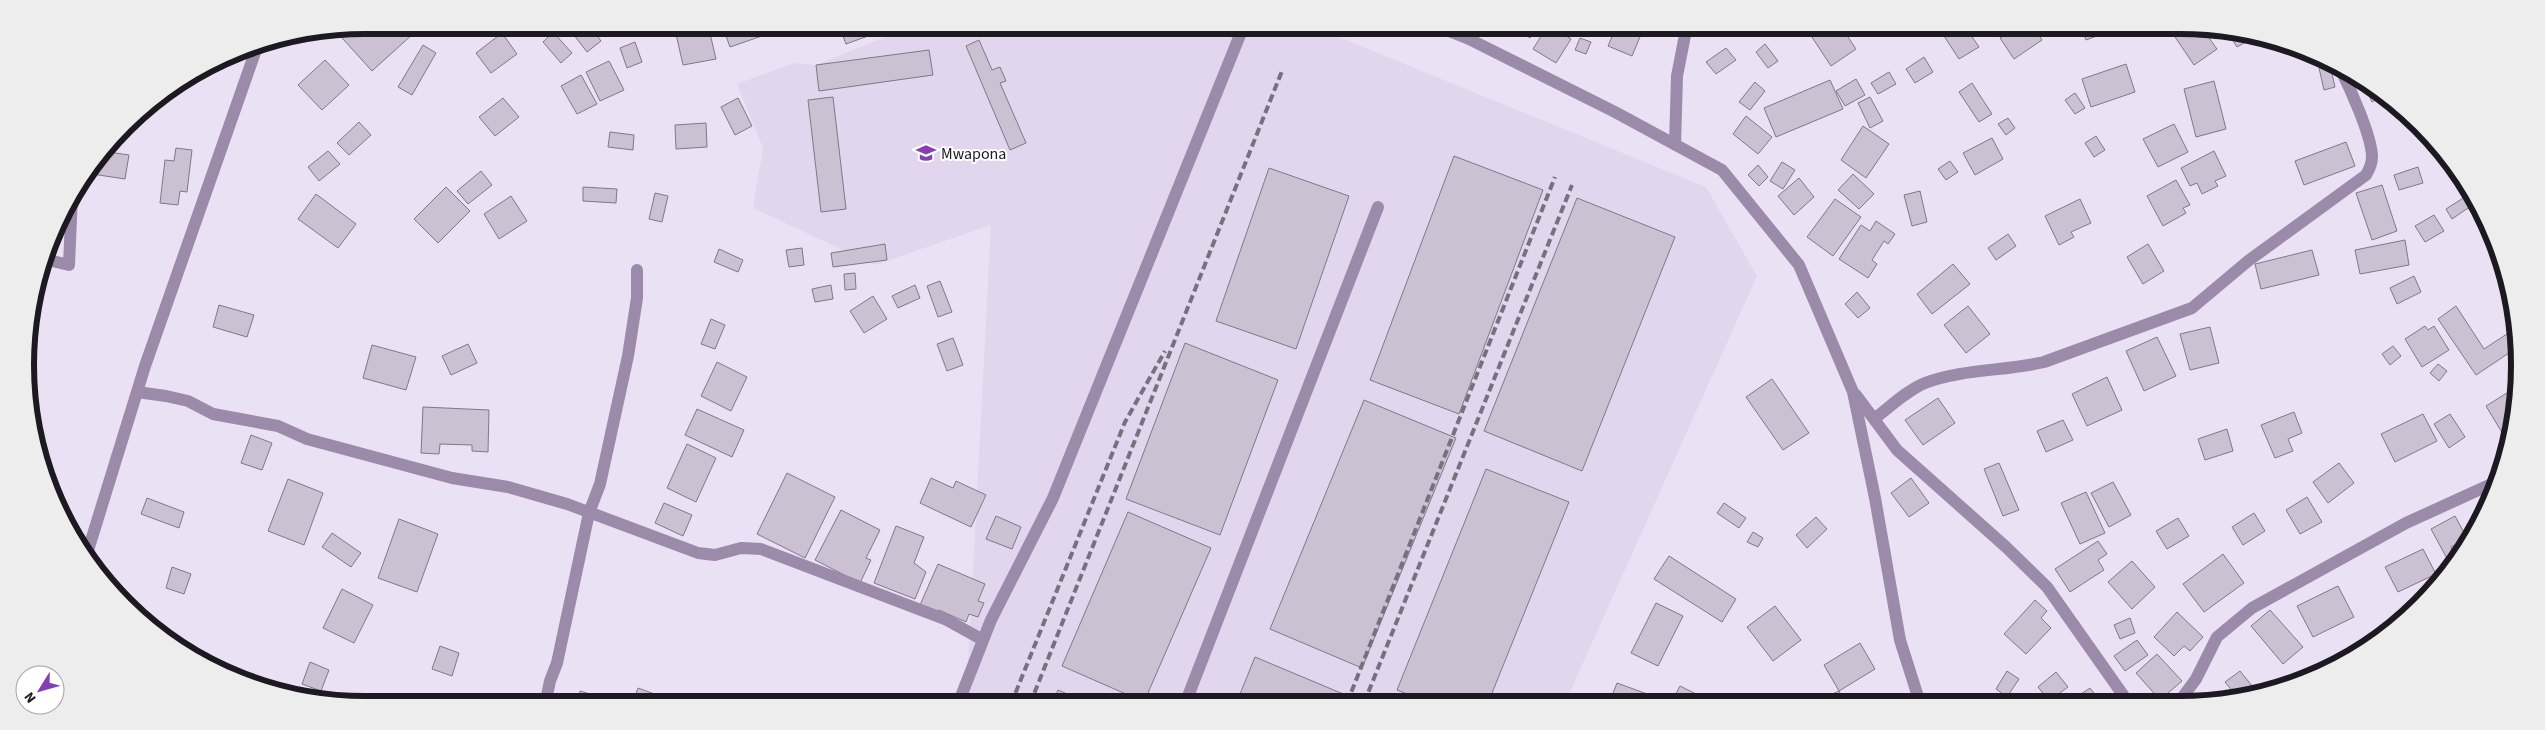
<svg xmlns="http://www.w3.org/2000/svg" width="2545" height="730" viewBox="0 0 2545 730" font-family="'Source Sans 3',sans-serif">
<style>
.built{fill:#e2d5ee}
.building{fill:#cbc1d3;stroke:#807788}
.lines{fill:none;stroke-linecap:round;stroke-linejoin:round}
.street{stroke:#9c8aab;stroke-width:12}
.rail{stroke:#78717d;stroke-width:4;stroke-dasharray:8 4;stroke-linecap:butt}
.labels{text-anchor:middle;stroke-width:4;stroke-linejoin:round;paint-order:stroke}
.poi-label{font-size:16px;fill:#1d1920;stroke:#fff;text-anchor:start}
.rim{fill:none;stroke:#1d1920;stroke-width:6}
</style>
<rect width="100%" height="100%" fill="#ebe1f4"/>
<path class="built" d="M916,25H1309L1706,187L1757,276L1565,703L966,704L991,225L875,265L753,208L763,148L737,84L794,63L816,65Z"/>
<path class="building" d="M371,25L376,30L382,25H406L414,33L372,71L333,28Z
M568,25H589L601,41L587,52L567,26Z
M674,25H708L716,59L683,65Z
M722,25H755L759,37L730,47Z
M755,25H785L786,28L759,37Z
M839,25H864L868,36L846,44Z
M1509,25H1538L1530,38Z
M1548,25L1571,39L1556,63L1533,49Z
M1617,25H1645L1632,56L1608,46Z
M1804,25H1840L1856,49L1831,66Z
M1960,25H1964L1979,47L1959,59L1944,36Z
M2021,25H2032L2042,40L2014,59L2000,38Z
M2080,25H2098L2102,34L2086,40Z
M2191,26L2201,27L2217,49L2194,65L2175,37Z
M2235,30L2246,31L2258,35L2237,47L2229,34Z
M553,32L572,53L561,63L543,42Z
M502,33L517,54L491,73L476,53Z
M1580,38L1591,42L1586,54L1575,50Z
M979,40L992,70L1000,67L1006,81L1000,83L1026,143L1010,150L966,46Z
M635,42L642,62L627,68L620,48Z
M1765,44L1778,61L1768,68L1756,52Z
M423,45L436,53L412,95L398,87Z
M1726,48L1736,60L1716,74L1706,62Z
M929,50L933,75L819,91L816,65Z
M1924,57L1933,72L1915,83L1906,69Z
M325,60L349,85L322,110L298,85Z
M609,61L624,90L600,101L586,72Z
M2126,64L2135,92L2091,107L2082,79Z
M2330,65L2335,87L2324,90L2319,68Z
M1889,72L1896,84L1878,94L1871,83Z
M581,75L597,104L577,114L561,86Z
M1856,79L1865,95L1845,106L1836,91Z
M1830,80L1843,109L1776,137L1764,108Z
M2214,81L2226,129L2196,137L2184,89Z
M1755,82L1765,91L1750,110L1739,102Z
M1972,83L1992,114L1979,122L1959,92Z
M2371,84L2385,95L2372,102L2365,87Z
M2075,93L2085,108L2075,114L2065,100Z
M833,97L846,209L821,212L808,100Z
M1870,97L1883,121L1870,128L1858,103Z
M503,98L519,117L495,136L479,117Z
M738,98L752,126L735,135L721,107Z
M1746,116L1772,137L1758,154L1733,134Z
M2008,118L2015,128L2006,135L1998,124Z
M359,122L371,135L349,155L337,143Z
M706,123L707,147L676,149L675,125Z
M2174,124L2188,152L2158,167L2143,139Z
M1863,126L1889,144L1866,178L1841,160Z
M610,132L634,135L633,150L608,147Z
M2096,136L2105,150L2094,157L2085,143Z
M1992,138L2003,159L1975,175L1963,153Z
M2346,142L2355,166L2304,185L2295,161Z
M176,148L192,150L187,192L180,191L178,205L160,203L165,160L174,161Z
M102,151L129,155L125,179L92,174L94,160Z
M328,151L340,164L319,181L308,167Z
M2214,151L2226,176L2215,181L2218,186L2202,194L2197,183L2190,186L2181,168Z
M1454,156L1543,190L1459,414L1370,380Z
M1950,161L1958,172L1946,180L1938,169Z
M1782,162L1795,170L1783,189L1770,181Z
M1758,165L1768,177L1759,186L1748,175Z
M2418,167L2423,183L2399,190L2394,175Z
M1269,168L1349,196L1296,349L1216,321Z
M481,171L492,185L468,204L457,191Z
M1853,174L1874,194L1859,209L1838,190Z
M1799,178L1814,197L1794,215L1778,196Z
M2176,180L2190,205L2183,208L2186,213L2163,226L2147,196Z
M2382,185L2397,231L2372,240L2356,193Z
M446,187L470,211L438,243L414,219Z
M583,187L617,189L616,203L583,201Z
M1920,191L1927,222L1912,226L1904,195Z
M655,193L668,196L662,222L649,219Z
M316,194L356,224L338,248L298,219Z
M2468,195L2474,204L2452,219L2446,209Z
M511,196L527,221L499,239L484,214Z
M1577,198L1675,237L1582,471L1484,431Z
M1835,199L1861,217L1833,256L1807,237Z
M2080,199L2091,223L2071,232L2074,237L2059,245L2045,216Z
M2434,215L2444,231L2425,242L2415,226Z
M1876,221L1895,234L1888,244L1884,241L1872,260L1877,264L1868,278L1839,259L1861,225L1870,231Z
M2008,234L2016,246L1996,260L1988,248Z
M2405,240L2409,265L2360,274L2355,250Z
M885,244L887,260L833,267L831,253Z
M2148,244L2164,271L2143,284L2127,257Z
M802,248L804,265L789,267L786,250Z
M719,249L743,260L738,272L714,262Z
M2312,250L2319,275L2261,289L2255,264Z
M1953,264L1970,284L1932,314L1917,294Z
M855,273L856,289L845,290L844,274Z
M2414,276L2421,292L2397,304L2390,288Z
M940,281L952,312L938,317L927,286Z
M831,285L833,299L815,302L812,289Z
M915,285L920,298L898,308L892,296Z
M1857,292L1870,308L1858,318L1845,304Z
M873,296L887,319L864,333L850,311Z
M219,305L254,315L247,337L213,327Z
M1968,306L1990,334L1966,353L1944,325Z
M2456,306L2484,349L2516,328L2518,347L2476,375L2438,319Z
M30,315H34L36,326L29,327L30,333H27Z
M711,319L725,325L715,349L701,344Z
M2425,326L2428,330L2434,326L2449,350L2422,367L2405,339Z
M2210,327L2219,363L2190,370L2180,334Z
M2157,337L2176,376L2144,391L2126,351Z
M953,338L963,365L947,371L937,344Z
M1185,343L1278,380L1220,535L1126,499Z
M468,344L477,363L451,375L442,356Z
M372,345L416,357L406,390L363,378Z
M2393,346L2401,356L2390,365L2382,354Z
M717,362L747,377L731,411L701,396Z
M2438,364L2447,371L2439,381L2430,373Z
M2107,377L2122,410L2087,426L2072,394Z
M1772,379L1809,433L1783,450L1746,397Z
M2510,391L2516,401L2514,431L2509,444L2486,406Z
M1938,398L1955,423L1923,445L1905,420Z
M1364,400L1456,438L1362,668L1270,629Z
M423,407L489,410L488,452L472,451V445L440,444L439,454L421,453Z
M697,409L744,430L732,457L685,435Z
M2294,412L2302,433L2288,439L2293,451L2275,458L2261,425Z
M2423,414L2437,441L2395,462L2381,434Z
M2450,414L2465,437L2449,448L2434,424Z
M2063,420L2073,440L2046,452L2037,431Z
M2227,429L2233,451L2205,460L2198,439Z
M251,435L272,443L262,470L241,463Z
M687,444L716,458L696,502L667,488Z
M1999,463L2019,510L2003,516L1984,469Z
M2339,463L2354,483L2328,503L2313,482Z
M1486,469L1569,502L1488,703H1430L1397,690Z
M787,473L835,497L805,558L757,534Z
M931,478L953,488L956,481L986,495L971,527L920,503Z
M1911,478L1929,503L1909,517L1891,493Z
M288,479L323,493L304,545L268,531Z
M2113,482L2131,515L2109,527L2091,493Z
M2086,492L2105,533L2080,544L2061,503Z
M2307,497L2322,522L2300,534L2286,510Z
M147,498L184,512L179,528L141,514Z
M664,503L692,515L683,536L655,523Z
M1724,503L1746,518L1739,528L1717,513Z
M841,510L880,530L866,558L871,560L860,583L815,560Z
M1128,512L1211,548L1144,702L1062,666Z
M2254,513L2265,531L2243,545L2232,527Z
M996,516L1021,527L1012,549L986,539Z
M2455,516L2467,538L2451,547L2456,556L2450,564L2431,529Z
M1816,517L1827,529L1807,548L1796,535Z
M2178,518L2189,536L2167,549L2156,531Z
M399,519L438,534L417,592L378,578Z
M896,526L924,537L914,563L926,572L915,599L874,583Z
M1753,532L1763,538L1758,547L1747,542Z
M332,533L361,553L351,567L322,547Z
M2098,541L2107,554L2098,560L2104,570L2070,592L2055,569Z
M2423,549L2436,574L2398,592L2385,567Z
M2223,554L2244,583L2204,612L2183,584Z
M1669,556L1736,599L1722,622L1654,579Z
M2132,561L2155,587L2132,609L2108,582Z
M938,564L985,584L978,601L984,603L978,617L969,614L966,622L939,610L937,613L920,605Z
M172,567L191,574L184,594L166,588Z
M2338,586L2354,617L2313,637L2297,606Z
M342,589L373,605L354,643L323,628Z
M2035,600L2047,611L2041,618L2051,628L2026,654L2004,634Z
M1656,603L1683,616L1658,666L1631,653Z
M1775,606L1801,640L1773,661L1747,627Z
M2270,610L2303,647L2283,664L2251,626Z
M2177,612L2203,637L2190,651L2184,646L2174,656L2154,637Z
M2130,618L2135,633L2120,639L2114,625Z
M154,623L171,630L168,640L152,629Z
M2137,640L2148,655L2125,671L2114,656Z
M1860,643L1875,669L1839,691L1824,665Z
M440,646L459,653L452,676L432,669Z
M2157,654L2182,681L2160,700L2136,673Z
M1255,657L1348,696L1344,703L1236,704Z
M310,662L329,670L321,691L302,684Z
M2007,671L2019,679L2007,697L1996,689Z
M2240,671L2257,692L2238,698L2225,682Z
M2056,672L2068,687L2049,701L2038,687Z
M1617,683L1650,695L1647,703H1609Z
M1680,686L1710,701L1709,703H1671Z
M638,688L671,700L669,705H632Z
M2090,688L2101,702H2087L2081,694Z
M1058,690L1090,704H1052Z
M580,691L614,701L613,705H577Z
M1839,691L1845,703H1813Z"/>
<g class="lines">
<path class="street" d="M1434,25L1469,39L1615,112L1722,170L1799,265L1853,392L1875,498L1900,640L1920,703
M1675,145L1677,76L1687,25
M44,259L69,265L72,196
M137,392L166,396L188,401L213,414L278,426L307,439L452,478L508,487L567,504L698,553L715,555L741,548L761,549L947,620L983,640
M1856,395L1897,450L2006,547L2047,587L2128,702
M1874,419C1890,407 1906,391 1925,383C1961,369 2006,371 2044,362L2192,308L2248,261L2366,175C2369,170 2372,164 2372,157C2372,136 2349,86 2339,66
M86,557L145,366L258,44
M2179,702L2196,679L2217,637L2252,608L2406,523L2496,482
M958,704L991,620L1053,498L1244,25
M1185,704L1378,207
M545,705L550,681L557,663L589,513L600,484L628,356L637,298V270"/>
<path class="rail" d="M1347,703L1555,177
M1364,703L1572,185
M1011,704L1125,422L1165,351
M1030,704L1282,71"/>
</g>
<defs>
<symbol id="school-bare" viewBox="-9 -9 18 18"><path d="M0-5L7-2L0 1L-7-2ZM-4 1L0 2.5L4 1V4Q0 6-4 4Z" fill="#853fb2" stroke="#fff" stroke-width="2.5" paint-order="stroke"/></symbol>
</defs>
<g fill-rule="evenodd">
<use href="#school-bare" x="912" y="139" width="28" height="28"/>
</g>
<g class="labels">
<g class="poi-label">
<text x="941" y="159">Mwapona</text>
</g>
</g>
<path d="M0 0H2545V730H0ZM365 34H2180A331 331 0 0 1 2511 365V365A331 331 0 0 1 2180 696H365A331 331 0 0 1 34 365V365A331 331 0 0 1 365 34Z" fill="#ededed" fill-rule="evenodd"/>
<path class="rim" d="M365 34H2180A331 331 0 0 1 2511 365V365A331 331 0 0 1 2180 696H365A331 331 0 0 1 34 365V365A331 331 0 0 1 365 34Z"/>
<g transform="translate(40 690) rotate(233)"><circle r="24" fill="#ffffff" stroke="#a5a3a6"/>
<path d="M0-4L9 19L0 12L-9 19Z" fill="#853fb2"/>
<text y="-8" font-size="14" font-weight="bold" text-anchor="middle" fill="#1d1920">N</text>
</g>
</svg>
